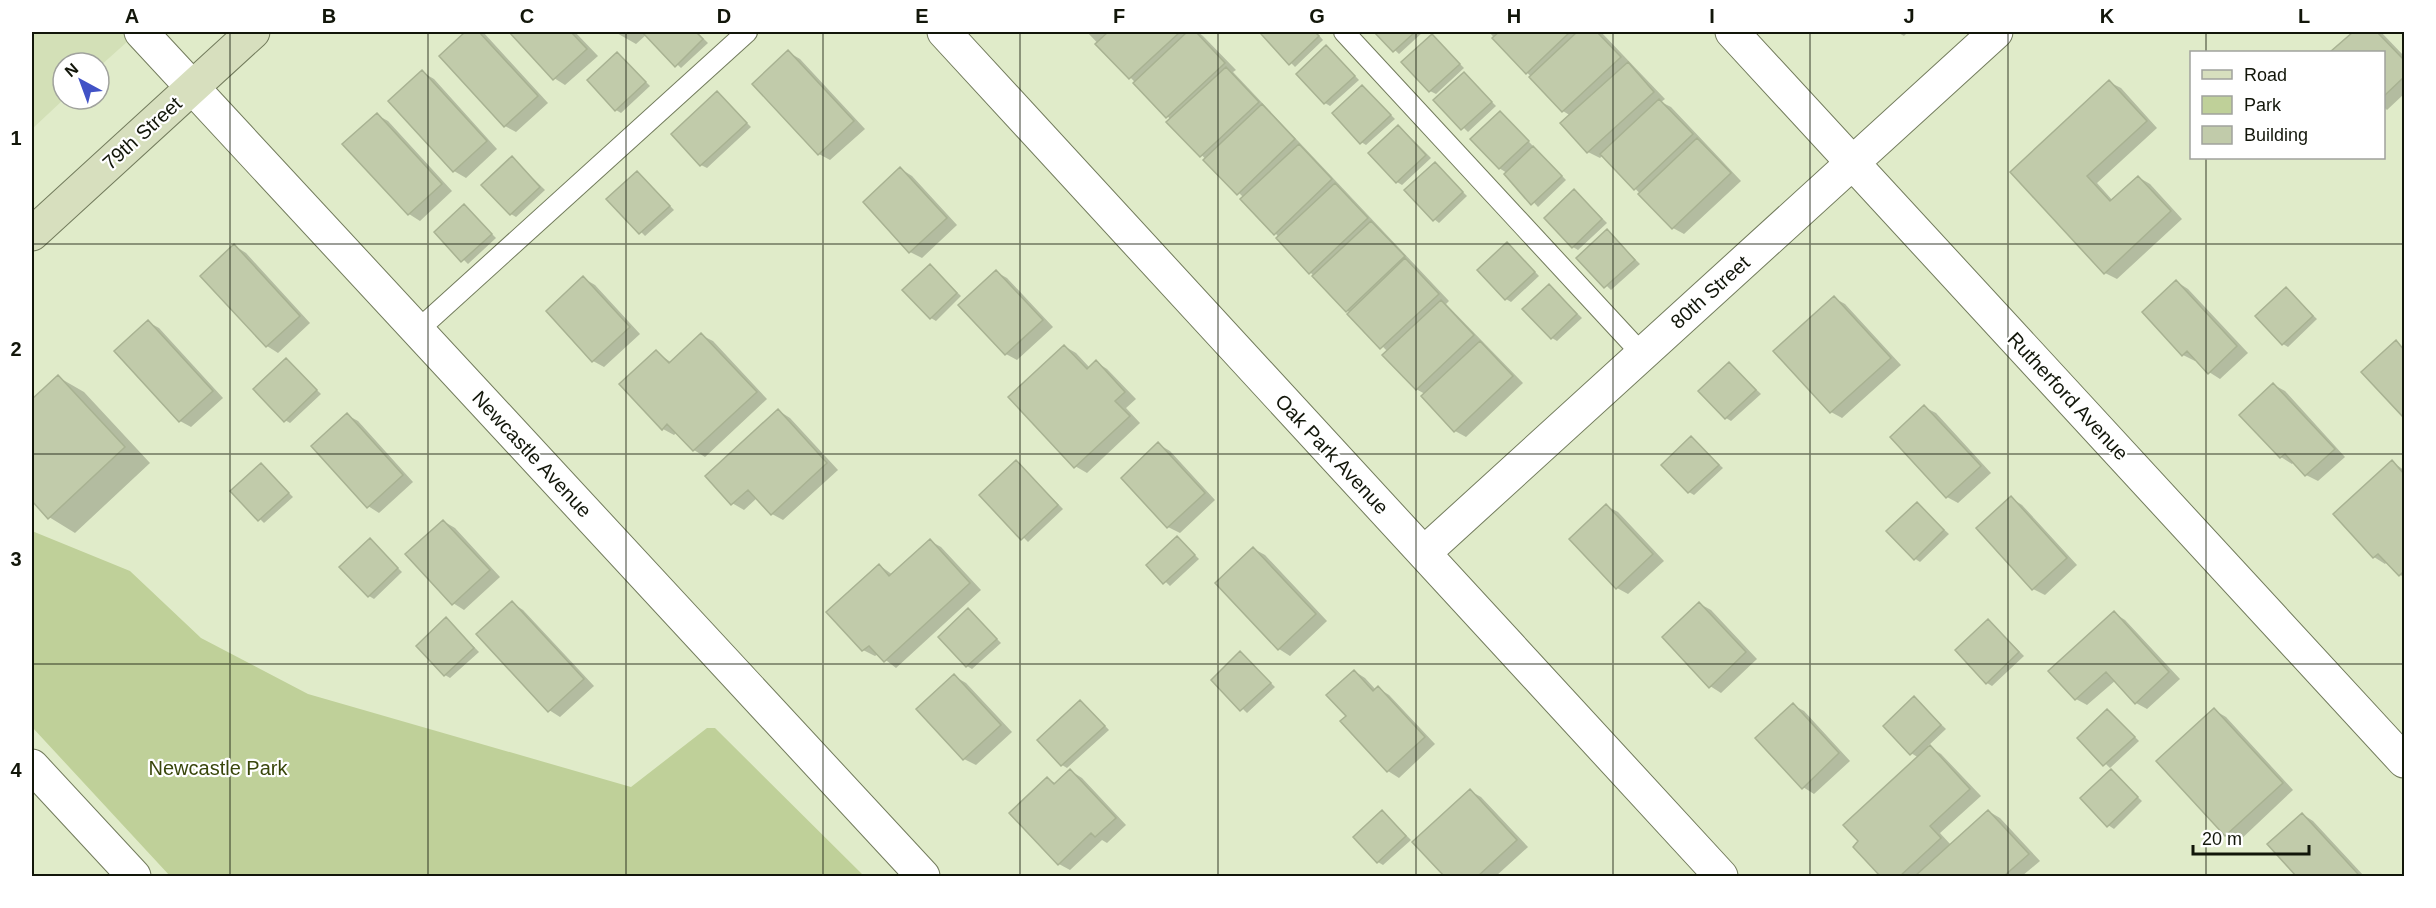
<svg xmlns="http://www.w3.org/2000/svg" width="2436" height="908" viewBox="0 0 2436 908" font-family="Helvetica,sans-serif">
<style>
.built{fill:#d3e0b7}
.green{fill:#bfd099}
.shadow{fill:#0003}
.building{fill:#c1cbaa;stroke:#a8b292;stroke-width:1.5}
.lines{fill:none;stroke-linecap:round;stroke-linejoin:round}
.service-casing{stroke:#727b5c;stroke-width:22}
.minor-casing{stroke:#727b5c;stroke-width:35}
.secondary-casing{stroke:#727b5c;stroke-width:35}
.service{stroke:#fff;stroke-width:20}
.minor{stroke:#fff;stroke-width:33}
.secondary{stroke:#d7dfbe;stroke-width:33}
.grid{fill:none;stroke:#12160a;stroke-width:1.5;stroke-opacity:0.55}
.labels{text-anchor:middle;stroke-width:4.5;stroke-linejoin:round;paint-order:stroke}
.street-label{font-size:20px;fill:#12160a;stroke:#fff}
.park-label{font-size:20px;fill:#39460b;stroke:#fff}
.neatline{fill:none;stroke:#12160a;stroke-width:2}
.grid-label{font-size:20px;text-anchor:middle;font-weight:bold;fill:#12160a}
</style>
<rect width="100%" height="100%" fill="#e0ebc9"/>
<path class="built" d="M32,32H138L99,67V63H63L64,99L32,129Z"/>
<path class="green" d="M32,531L130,571L201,638L308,694L631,787L707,728H715L864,876H170L32,727Z"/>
<path class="shadow" d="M467,32L484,33L548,103L516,132L505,126L441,56Z
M511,32H575L598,56L565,85L554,78Z
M615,32H697L708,43L681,68L646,35L636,44Z
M1087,32H1198L1203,36L1236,70L1233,72L1449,301L1446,304L1523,383L1466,437L1455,431L1425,394L1416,389L1388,352L1310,272L1244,198L1169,122L1171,120Z
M1266,32H1316L1323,40L1295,67L1263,34Z
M1376,32H1423L1399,54Z
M1489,32H1601L1665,99L1661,102L1671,107L1741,181L1684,234L1673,228L1603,155L1600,158L1588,152L1571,116L1563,111Z
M1897,32H1908L1904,36Z
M2355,32H2381L2404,56V94L2387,110L2384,107V52H2332Z
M1432,36L1464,68L1436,94L1430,91Z
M1327,47L1359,80L1330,106L1325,103Z
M788,52L800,59L865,129L830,160L819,154Z
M618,54L650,86L621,113L616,110Z
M422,72L434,79L497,149L466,178L454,171L390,101Z
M1464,74L1496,106L1468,132L1435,100Z
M2109,82L2121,88L2157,128L2097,183L2113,201L2138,177L2150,184L2182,219L2117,279L2105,273L2012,172Z
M1363,87L1395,119L1366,145L1361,142Z
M717,93L751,127L707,168L701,165Z
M1501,113L1566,180L1538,207L1507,173L1499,168Z
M377,115L388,121L452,191L420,221L409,214Z
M1399,126L1431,158L1402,185L1397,182Z
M512,158L545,190L516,217L511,214Z
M1435,164L1467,196L1439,223L1434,219Z
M901,169L912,176L957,225L922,258L910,252Z
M637,172L674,210L645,236L609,199Z
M1575,191L1607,223L1578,250L1573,247Z
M464,206L496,238L468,264L436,232Z
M1607,231L1640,264L1611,290L1578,258Z
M1507,243L1539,276L1511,302L1506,299Z
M235,246L246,253L310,323L278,353L267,346Z
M930,266L961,296L936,321L931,318Z
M996,272L1007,278L1053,327L1017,360L1006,354Z
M583,278L595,285L640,334L604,367L593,361Z
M2177,282L2188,289L2248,353L2220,379L2209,372L2197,359L2195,361L2183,355Z
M1549,286L1582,318L1557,341L1552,338Z
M2286,289L2317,319L2288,347L2283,344Z
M1834,298L1845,304L1901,365L1842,418L1831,412Z
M148,322L159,328L223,398L191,427L180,421Z
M701,335L713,341L767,399L705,457L694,450L677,432L674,435L663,429L656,352L672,363Z
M2396,342L2404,349V416L2363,372Z
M1064,346L1076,353L1090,368L1096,362L1107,369L1136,399L1126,408L1140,423L1087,473L1075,466Z
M286,360L321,394L290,423L285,420Z
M1729,363L1761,394L1731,421L1726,418Z
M58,377L84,392L150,463L75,533L49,517L32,499V401Z
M2274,385L2285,391L2345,457L2318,481L2306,475L2294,462L2292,464L2281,457Z
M1924,407L1936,413L1991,473L1958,503L1947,497Z
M779,411L790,418L838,470L783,520L772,514L757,498L744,510L732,503Z
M347,415L358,421L413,482L379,513L368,506Z
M1691,438L1723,468L1694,495L1689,492Z
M1158,444L1170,451L1215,500L1180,533L1168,527Z
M1017,462L1063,509L1028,542L982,495Z
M2392,462L2404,470V578L2387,562L2385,564L2374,557Z
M261,465L293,497L264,523L232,491Z
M2011,498L2022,505L2077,565L2045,595L2033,589Z
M1917,504L1949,534L1920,562L1914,558Z
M1606,506L1618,512L1664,561L1628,594L1617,588Z
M443,521L455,528L500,577L464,610L453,603Z
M1178,538L1199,559L1170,586L1148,565Z
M370,540L402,572L374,599L369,596Z
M930,541L941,547L981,590L896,668L878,654L875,656L863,650L879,565L893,575Z
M1254,549L1265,555L1327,621L1290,656L1279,649L1217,583Z
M512,603L523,610L594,686L560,717L549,710Z
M1700,604L1711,610L1757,659L1721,693L1710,686Z
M969,610L1001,643L972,669L967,666Z
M2114,613L2125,620L2180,679L2147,709L2136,703L2116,680L2087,705L2076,699Z
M447,619L479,652L450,678L445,675Z
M1989,621L2024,656L1992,686L1987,683Z
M1241,653L1275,687L1247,713L1213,680Z
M1354,671L1365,678L1376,690L1378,688L1389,695L1435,744L1399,778L1388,771L1342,721L1348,716Z
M954,676L966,683L1012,732L976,765L964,759Z
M1914,698L1946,729L1928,746L1941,754L1981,796L1940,833L1951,845L1988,811L2000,818L2040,861L2022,876H1882L1855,847L1919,758L1911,753Z
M1081,701L1109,730L1067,768L1062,765Z
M1793,705L1804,711L1850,761L1814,794L1803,787Z
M2108,710L2139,741L2110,768L2079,738Z
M2214,710L2226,717L2293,790L2238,842L2226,835L2158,761Z
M1071,771L1082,778L1126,825L1107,843L1102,840L1070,870L1059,864L1047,779L1057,784Z
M2111,771L2142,801L2114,829L2108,825Z
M1470,791L1481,797L1528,847L1496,876H1446L1414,842Z
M1383,812L1411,840L1383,865L1378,862Z
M2302,814L2313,821L2364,876H2298L2269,845Z"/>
<path class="building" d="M465,32H479L538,96L504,127L439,56Z
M509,32H571L587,49L553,80Z
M644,32H696L703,39L675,67L643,33Z
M1108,32H1180L1129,79L1095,44Z
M1187,32H1196L1225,63L1166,118L1133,83Z
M1264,32H1315L1319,36L1289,65L1261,34Z
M1374,32H1415L1393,52Z
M1499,32H1570L1526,74L1492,38Z
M1577,32H1597L1621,57L1562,112L1529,77Z
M2353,32H2377L2404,60V77L2384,96V52H2330Z
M1432,34L1460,64L1429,92L1401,62Z
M1326,45L1355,76L1324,104L1296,74Z
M788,50L854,121L818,155L752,84Z
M617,52L646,82L615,111L587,80Z
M1628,62L1654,92L1587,153L1560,123Z
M1226,67L1259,102L1200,157L1166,122Z
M422,70L487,141L453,172L388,101Z
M1464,72L1492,102L1461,130L1433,100Z
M2109,80L2147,121L2087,176L2110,201L2138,176L2171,211L2104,274L2010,172Z
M1362,85L1391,115L1360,144L1332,113Z
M717,91L747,123L700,166L671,134Z
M1659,99L1693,134L1634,190L1600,154Z
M1262,104L1295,139L1237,195L1203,160Z
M1500,111L1529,141L1499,169L1470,139Z
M377,113L442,184L408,215L342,144Z
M1398,125L1426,155L1396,183L1368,153Z
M1697,138L1731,173L1672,229L1638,194Z
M1299,144L1332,179L1274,235L1240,199Z
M1533,146L1562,176L1531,205L1504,174Z
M512,156L540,187L510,215L481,185Z
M1435,162L1463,192L1433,221L1404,190Z
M900,167L947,218L909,253L863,202Z
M637,171L670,206L639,234L606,199Z
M1335,183L1368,218L1309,274L1276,238Z
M1574,189L1602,219L1572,248L1544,218Z
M464,204L492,234L461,262L434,232Z
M1371,221L1405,256L1346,312L1312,276Z
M1607,229L1635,260L1604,288L1576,258Z
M1507,242L1535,272L1505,300L1477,270Z
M234,244L300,316L266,347L200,276Z
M1405,258L1439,294L1380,349L1347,314Z
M930,264L957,293L930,319L902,290Z
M996,270L1043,320L1005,355L958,305Z
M583,276L630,327L592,362L546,311Z
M2176,280L2237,346L2208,374L2187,351L2182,356L2142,312Z
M1549,284L1577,314L1551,339L1522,309Z
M2286,287L2313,316L2282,345L2255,316Z
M1834,296L1891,358L1830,413L1773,351Z
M1441,300L1474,335L1416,390L1382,355Z
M148,320L213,391L179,422L114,351Z
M701,333L757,392L693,451L667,424L662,430L619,384L656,350L669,363Z
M2396,340L2404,350V418L2361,372Z
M1480,341L1513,376L1454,432L1421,396Z
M1064,345L1087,369L1096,360L1125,392L1115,401L1130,416L1074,468L1008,397Z
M286,358L317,390L284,422L253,389Z
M1729,362L1756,390L1725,419L1698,391Z
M58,375L125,447L48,519L32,501V399Z
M2273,383L2335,449L2305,476L2285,454L2280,458L2239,415Z
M1924,405L1981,466L1946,498L1890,437Z
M778,409L827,463L771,515L748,490L731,505L705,476Z
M347,413L403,475L367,508L311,446Z
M1691,436L1719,465L1688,493L1661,465Z
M1158,442L1205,493L1167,528L1121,478Z
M1016,460L1058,505L1021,540L979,495Z
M2392,460L2404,474V571L2399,576L2378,554L2373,558L2333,514Z
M261,463L289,493L258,521L230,491Z
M2011,496L2067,558L2032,590L1976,528Z
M1917,502L1944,530L1914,560L1886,531Z
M1606,504L1653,554L1616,589L1569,539Z
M443,520L490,570L452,605L405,554Z
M1177,536L1195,555L1163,584L1146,565Z
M370,538L398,568L368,597L339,567Z
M930,539L970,583L884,662L869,646L862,651L826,612L879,564L889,576Z
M1253,547L1316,614L1278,650L1215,583Z
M512,601L584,679L548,712L476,634Z
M1699,602L1746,652L1709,688L1662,637Z
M968,608L997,639L966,667L938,637Z
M2114,611L2169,672L2135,704L2106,672L2075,700L2048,671Z
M446,617L474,648L444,676L416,646Z
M1988,619L2019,652L1986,684L1955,650Z
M1240,651L1271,683L1240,711L1211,680Z
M1354,670L1373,691L1378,686L1425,737L1387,772L1340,721L1346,716L1326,695Z
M954,674L1001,725L963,760L916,709Z
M1914,696L1941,725L1910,755L1883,726Z
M1080,700L1105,726L1061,766L1037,740Z
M1793,703L1839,753L1802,789L1755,738Z
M2214,708L2283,783L2225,836L2156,761Z
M2107,709L2135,737L2103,766L2077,738Z
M1930,745L1970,789L1930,826L1941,838L1900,876H1880L1853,847L1858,841L1843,825Z
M1070,769L1116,818L1095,837L1091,833L1058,865L1009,813L1047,777L1054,784Z
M2111,769L2138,797L2107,827L2080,798Z
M1470,789L1517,840L1478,876H1444L1412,842Z
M1382,810L1406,836L1377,863L1353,837Z
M1988,810L2029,854L2004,876H1915Z
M2302,813L2358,874L2355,876H2296L2267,844Z"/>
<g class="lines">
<defs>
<path id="service" d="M1344,32L1642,354
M418,330L747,32"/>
<path id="minor" d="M141,32L923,876
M944,32L1721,876
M1732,32L2404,761
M1424,553L1996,32
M32,766L134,876"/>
<path id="secondary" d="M32,234L253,32"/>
</defs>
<use href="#service" class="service-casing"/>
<use href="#minor" class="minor-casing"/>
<use href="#secondary" class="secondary-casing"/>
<use href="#service" class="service"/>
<use href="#minor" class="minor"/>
<use href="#secondary" class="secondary"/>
</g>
<path class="grid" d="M230,32V876M428,32V876M626,32V876M823,32V876M1020,32V876M1218,32V876M1416,32V876M1613,32V876M1810,32V876M2008,32V876M2206,32V52M2206,158V876M32,244H2404M32,454H2404M32,664H2404"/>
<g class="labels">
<g class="street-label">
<text transform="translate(142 133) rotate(-42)" y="7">79th Street</text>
<text transform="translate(1710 292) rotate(-42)" y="7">80th Street</text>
<text transform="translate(2068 396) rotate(47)" y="7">Rutherford Avenue</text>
<text transform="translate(532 454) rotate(47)" y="7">Newcastle Avenue</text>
<text transform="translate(1332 454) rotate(47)" y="7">Oak Park Avenue</text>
</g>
<g class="park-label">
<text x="218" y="775">Newcastle Park</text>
</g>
</g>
<rect width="2436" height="908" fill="none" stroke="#ffffff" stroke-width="66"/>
<rect x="2190" y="51" width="195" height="108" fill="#ffffff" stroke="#a0a29d" stroke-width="1.5"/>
<rect x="2202" y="70" width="30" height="9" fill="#d7dfbe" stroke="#a0a29d" stroke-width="1.5"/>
<text x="2244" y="81" font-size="18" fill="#12160a">Road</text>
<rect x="2202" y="96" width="30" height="18" fill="#bfd099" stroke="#a0a29d" stroke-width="1.5"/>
<text x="2244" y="111" font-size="18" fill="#12160a">Park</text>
<rect x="2202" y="126" width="30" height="18" fill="#c1cbaa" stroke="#a0a29d" stroke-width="1.5"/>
<text x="2244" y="141" font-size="18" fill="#12160a">Building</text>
<g transform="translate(81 81) rotate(319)"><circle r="28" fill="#ffffff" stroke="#a0a29d" stroke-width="1.5"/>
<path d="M0-4.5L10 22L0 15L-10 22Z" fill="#4152c6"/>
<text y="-9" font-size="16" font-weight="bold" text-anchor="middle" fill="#12160a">N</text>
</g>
<path d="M2193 845v9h116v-9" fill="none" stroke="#12160a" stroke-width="3"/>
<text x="2202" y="845" font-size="18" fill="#12160a" stroke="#ffffff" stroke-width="4.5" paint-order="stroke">20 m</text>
<rect x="33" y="33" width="2370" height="842" class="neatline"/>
<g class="grid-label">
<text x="132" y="23">A</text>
<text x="329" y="23">B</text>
<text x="527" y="23">C</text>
<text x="724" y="23">D</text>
<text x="922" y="23">E</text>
<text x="1119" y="23">F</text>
<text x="1317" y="23">G</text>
<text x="1514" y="23">H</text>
<text x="1712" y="23">I</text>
<text x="1909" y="23">J</text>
<text x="2107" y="23">K</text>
<text x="2304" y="23">L</text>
<text x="16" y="145">1</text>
<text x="16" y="356">2</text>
<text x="16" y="566">3</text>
<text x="16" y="777">4</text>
</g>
</svg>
